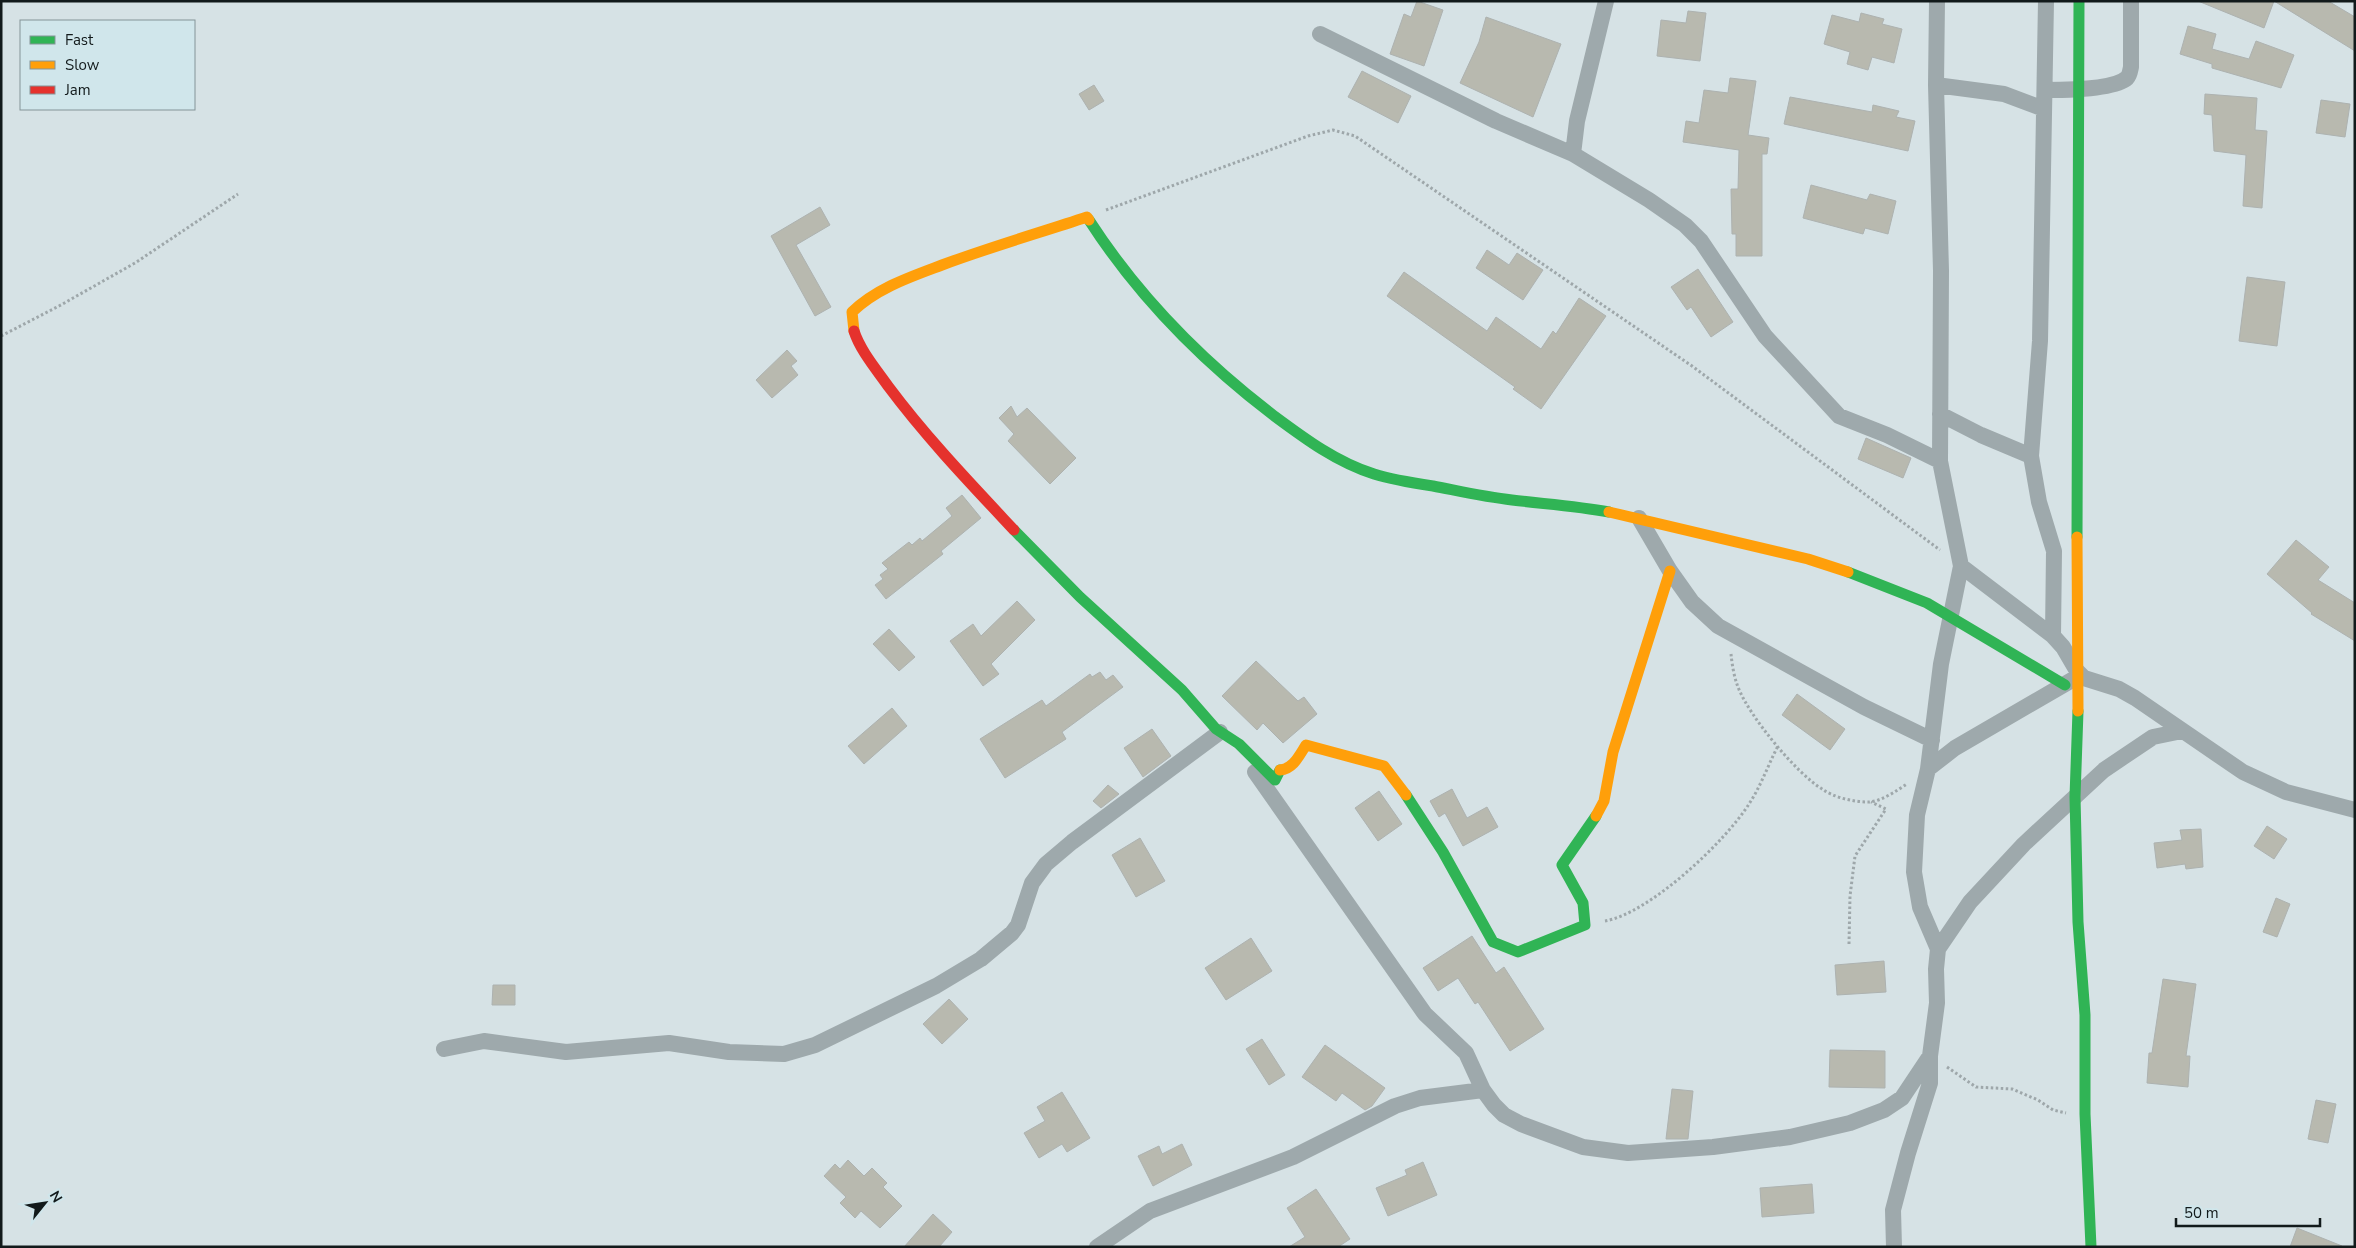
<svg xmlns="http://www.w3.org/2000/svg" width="2356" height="1248" viewBox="0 0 2356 1248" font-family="'Nunito Sans',sans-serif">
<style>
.building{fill:#b8b9af;stroke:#adb2b0}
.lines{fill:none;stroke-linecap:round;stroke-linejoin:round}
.path{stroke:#9ea7aa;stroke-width:3;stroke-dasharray:2.5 2.5;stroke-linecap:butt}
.street{stroke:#9ea9ac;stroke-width:16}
.fast{stroke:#30b455;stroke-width:11}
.slow{stroke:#ff9f0a;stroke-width:11}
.jam{stroke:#e5322d;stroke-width:11}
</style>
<rect width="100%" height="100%" fill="#d6e2e5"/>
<path class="building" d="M1417,1L1443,10L1424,66L1390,54L1404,14L1411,17Z
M2198,1H2274L2264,28Z
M2274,1H2328L2355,17V51Z
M1688,11L1706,13L1700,61L1657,56L1661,20L1686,23Z
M1861,13L1884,19L1882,24L1902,29L1894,63L1872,57L1868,70L1847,64L1850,52L1824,44L1832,15L1859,22Z
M1486,17L1561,44L1533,117L1460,83L1479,42Z
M2188,26L2216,34L2212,49L2249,59L2256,41L2294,55L2281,88L2212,68V64L2180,54Z
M1362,71L1411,96L1398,123L1348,97Z
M1730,78L1756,81L1748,135L1769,138L1767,154H1762V256H1736V234H1732L1731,189H1738L1739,150L1683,142L1686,121L1699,123L1704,90L1728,93Z
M1094,85L1104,101L1089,110L1079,94Z
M2205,94L2257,98L2255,130L2267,131L2262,208L2243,206L2246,155L2214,151L2212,115L2204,114Z
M1790,97L1872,112L1873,105L1899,111L1896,117L1915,121L1908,151L1784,124Z
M2321,100L2350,104L2345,137L2316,133Z
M1811,185L1867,200L1870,194L1896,201L1888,234L1865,228L1863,234L1803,218Z
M820,207L830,225L796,245L831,307L815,316L771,236Z
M1487,250L1509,265L1517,253L1543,270L1523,300L1476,268Z
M1698,269L1733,322L1711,337L1691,307L1687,310L1671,287Z
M1404,272L1487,331L1496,317L1541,349L1553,331L1556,334L1579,298L1606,316L1541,409L1513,389L1515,387L1387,296Z
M2247,277L2285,282L2277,346L2239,341Z
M787,350L797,361L791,366L798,375L772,398L756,380Z
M1011,406L1017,417L1027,408L1076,458L1050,484L1008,441L1014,434L999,418Z
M1866,438L1911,458L1903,478L1858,459Z
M962,495L981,518L941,551L943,554L886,599L875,585L883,579L880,575L888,569L882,563L909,542L912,545L920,538L922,541L952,516L946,508Z
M2296,540L2329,567L2318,580L2355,603V641L2311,614L2312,613L2267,574Z
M1017,601L1035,620L991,664L999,674L983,686L950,641L973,624L981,636Z
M889,629L915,657L899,671L873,644Z
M1256,661L1298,701L1304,697L1317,714L1283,743L1263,723L1257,730L1222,696Z
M1100,672L1106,680L1113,675L1123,687L1062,732L1066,739L1005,778L980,739L1042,700L1046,706L1090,674L1092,677Z
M1797,694L1845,729L1830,750L1782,715Z
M892,708L907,726L864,764L848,746Z
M1152,729L1171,756L1143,777L1124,748Z
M1108,785L1119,794L1101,808L1093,801Z
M1452,789L1467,818L1487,807L1498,827L1463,846L1445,813L1439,817L1430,801Z
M1379,791L1402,824L1378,841L1355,808Z
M2267,826L2287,839L2274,859L2254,846Z
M2201,829L2203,867L2186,869L2185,864L2157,868L2154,843L2182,840L2180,830Z
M1140,838L1165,881L1136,897L1112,855Z
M2276,898L2290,904L2277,937L2263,932Z
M1472,936L1496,973L1504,967L1544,1029L1510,1051L1478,1002L1475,1004L1458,978L1438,991L1423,968Z
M1251,938L1272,971L1226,1000L1205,968Z
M1884,961L1886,992L1837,995L1835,965Z
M2163,979L2196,984L2186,1056H2190L2188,1087L2147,1083L2149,1053H2152Z
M493,985H515V1005H492Z
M949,999L968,1019L942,1044L923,1024Z
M1262,1039L1285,1075L1269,1085L1246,1049Z
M1325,1045L1385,1088L1372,1106L1365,1110L1342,1093L1336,1101L1302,1077Z
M1830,1050L1885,1051V1088L1829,1087Z
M1672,1089L1693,1091L1688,1139H1666Z
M1062,1092L1090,1138L1067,1152L1062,1144L1039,1158L1024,1133L1045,1121L1037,1107Z
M2316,1100L2336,1104L2328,1143L2308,1139Z
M1182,1144L1192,1165L1153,1186L1138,1156L1159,1146L1162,1154Z
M848,1160L864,1176L872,1168L887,1183L883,1187L902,1206L880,1228L861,1211L855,1218L840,1203L846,1197L824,1176L835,1164L840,1169Z
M1423,1162L1437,1195L1388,1216L1376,1188L1407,1175L1405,1170Z
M1812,1184L1814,1213L1762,1217L1760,1188Z
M1316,1189L1350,1239L1338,1247H1289L1305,1237L1287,1208Z
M933,1214L952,1232L939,1247H904Z
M2297,1228L2342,1246L2341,1247H2290Z"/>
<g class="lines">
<path class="path" d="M1106,210L1308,136L1333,130L1355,136L1692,366L1940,550
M1,336L59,306L135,263L238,194
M1731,654C1732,664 1734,677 1738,687C1749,716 1796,773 1822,789C1835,798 1854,802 1869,802C1882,801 1896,791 1907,784
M1605,921C1650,913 1725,842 1749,804C1761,786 1768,765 1778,746
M1849,944L1850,896L1855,856L1886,809L1871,802
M1947,1067L1976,1087L2012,1089L2038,1100L2053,1110L2066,1113"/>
<path class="street" d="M2046,1L2040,341L2031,456L2039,502L2054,551L2053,636
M1320,34L1496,121L1573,154L1649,200L1685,225L1701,241L1765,336L1839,416L1887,435L1940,461
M1936,85L1937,1
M2045,90C2062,90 2114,90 2127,78C2130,75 2130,71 2131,67V1
M1573,154L1577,121L1606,1
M1940,414L1981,435L2031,456
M1639,518L1670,571L1692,602L1718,626L1864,707L1932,740
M1961,566L2053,636L2063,647L2077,671L2084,678L2119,689L2135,698L2243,772L2286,792L2355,810
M1928,769L1955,748L2072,680
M1255,772L1425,1014L1466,1053L1483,1090L1494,1105L1504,1115L1521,1124L1583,1147L1628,1153L1713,1147L1790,1137L1850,1123L1884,1110L1902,1098L1930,1056L1937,1003L1936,969L1938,949L1970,902L2024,844L2104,770L2153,737L2182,731
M1938,949L1920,907L1914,872L1917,815L1928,769L1941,664L1961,566L1940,461L1941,271L1936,85L2004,94L2044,109
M444,1049L484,1041L566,1052L669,1043L729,1052L784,1054L815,1045L936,986L981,959L1012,933L1018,925L1032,883L1046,864L1072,842L1220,732
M1097,1247L1150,1211L1293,1157L1395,1106L1420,1098L1483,1090
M1894,1247L1893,1210L1908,1153L1930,1083V1056"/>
<path class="fast" d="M1089,220C1138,296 1201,360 1273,415C1304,438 1336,462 1374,474C1393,480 1413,483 1433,486C1459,491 1485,497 1512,500C1545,504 1577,506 1609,512
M1014,530L1080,597L1182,690L1216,729L1239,744L1275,780L1280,770
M2077,537L2079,1
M1848,572L1927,603L2065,685
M2078,711L2075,797L2078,922L2085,1015V1114L2091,1247
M1406,795L1443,852L1493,942L1518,952L1585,925L1583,903L1562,865L1596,816"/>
<path class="slow" d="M854,331L852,312C877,288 910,277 942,265C990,247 1039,233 1087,217L1089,220
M1609,512L1808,559L1848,572
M2077,537L2078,711
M1280,770C1293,769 1299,756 1306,745L1384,766L1406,795
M1596,816L1604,801L1613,752L1670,571"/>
<path class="jam" d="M854,331C860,350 876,369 888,386C926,437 970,483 1014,530"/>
</g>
<rect width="2356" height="1248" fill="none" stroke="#121a1b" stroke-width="5"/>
<rect x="20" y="20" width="175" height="90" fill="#d0e6eb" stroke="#849498"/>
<rect x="30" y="36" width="25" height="8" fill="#30b455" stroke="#849498"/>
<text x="65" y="45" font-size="15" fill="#121a1b">Fast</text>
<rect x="30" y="61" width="25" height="8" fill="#ff9f0a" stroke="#849498"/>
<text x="65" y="70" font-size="15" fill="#121a1b">Slow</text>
<rect x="30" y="86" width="25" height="8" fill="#e5322d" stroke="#849498"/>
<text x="65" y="95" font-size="15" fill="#121a1b">Jam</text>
<g transform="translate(45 1203) rotate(60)" stroke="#d0e6eb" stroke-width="4" paint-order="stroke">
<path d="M0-4L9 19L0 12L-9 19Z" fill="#121a1b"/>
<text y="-8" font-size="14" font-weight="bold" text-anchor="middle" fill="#121a1b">N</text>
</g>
<path d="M2176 1218v8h144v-8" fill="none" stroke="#121a1b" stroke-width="2.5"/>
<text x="2184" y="1218" font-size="15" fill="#121a1b" stroke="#d0e6eb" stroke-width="4" paint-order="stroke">50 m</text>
</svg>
